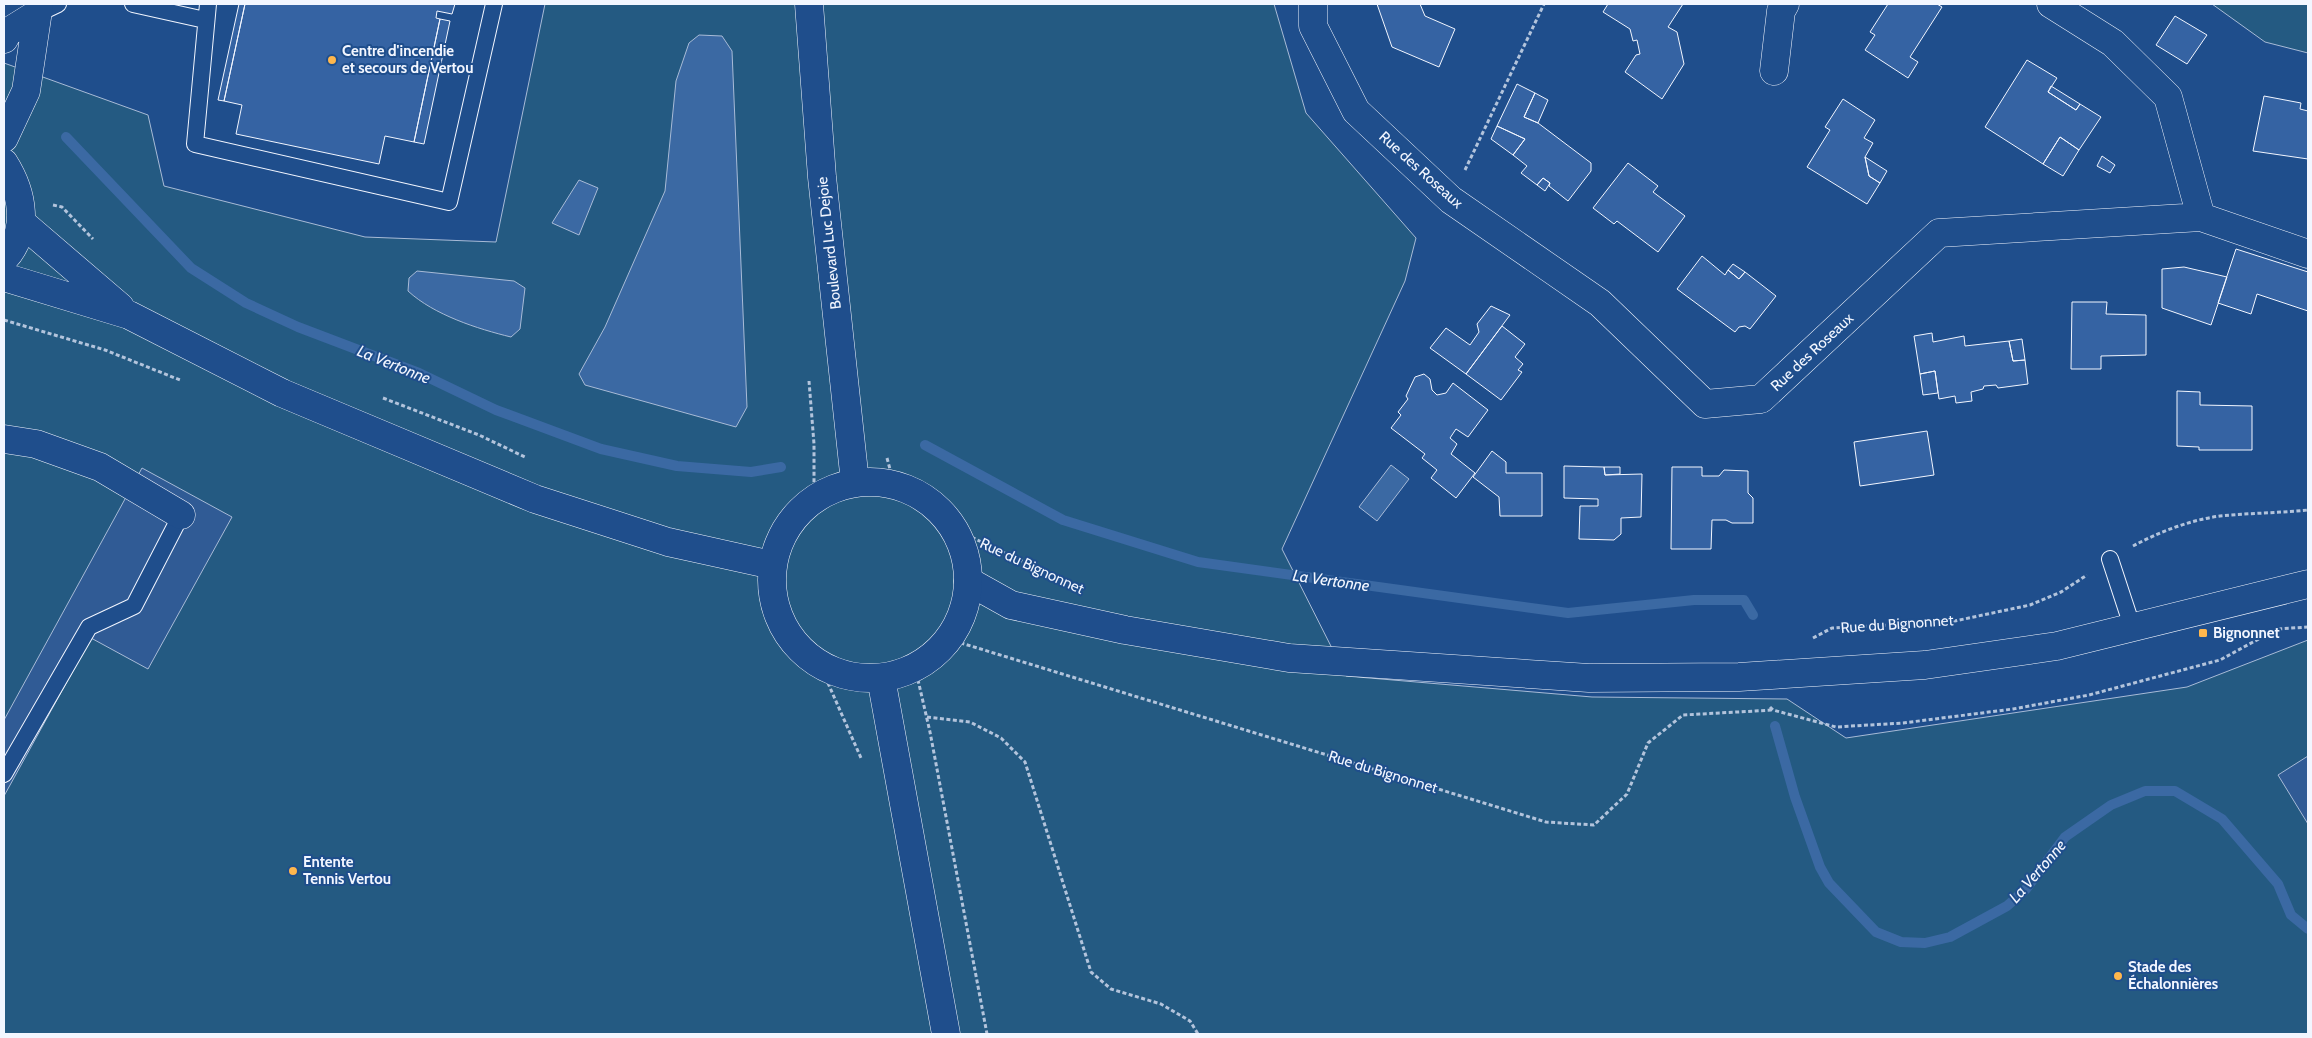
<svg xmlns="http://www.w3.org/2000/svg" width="2312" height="1038" viewBox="0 0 2312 1038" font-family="Cabin,sans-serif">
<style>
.green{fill:#245a82;stroke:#a8bbd7}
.parking{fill:#305b95;stroke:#a8bbd7}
.water{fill:#3b69a3;stroke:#a8bbd7}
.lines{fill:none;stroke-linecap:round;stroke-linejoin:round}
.stream{stroke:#3b69a3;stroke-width:10}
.building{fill:#3563a3;stroke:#f2f6ff}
.lane-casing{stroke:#f2f6ff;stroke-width:18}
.street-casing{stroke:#f2f6ff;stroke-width:29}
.secondary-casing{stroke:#f2f6ff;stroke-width:29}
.path{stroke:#b3c4dc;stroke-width:3;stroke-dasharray:4 2.5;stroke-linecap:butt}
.lane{stroke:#1f4e8c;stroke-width:16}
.street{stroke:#1f4e8c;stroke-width:28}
.secondary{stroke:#1f4e8c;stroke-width:28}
.poi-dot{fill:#ffb74d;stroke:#1f4e8c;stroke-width:2}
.labels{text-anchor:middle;stroke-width:4;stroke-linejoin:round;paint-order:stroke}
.poi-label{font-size:15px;font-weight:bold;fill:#f2f6ff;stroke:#1f4e8c;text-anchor:start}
.street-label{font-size:15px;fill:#f2f6ff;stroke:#1f4e8c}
.water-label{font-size:16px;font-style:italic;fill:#f2f6ff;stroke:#1f4e8c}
</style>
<rect width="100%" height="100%" fill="#1f4e8c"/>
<path class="green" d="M545,4H1274L1306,113L1416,238L1405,281L1282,549L1346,676L1592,697L1787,699L1846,738L2187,687L2308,640V1034H4V63L148,115L164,186L365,237L496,242Z
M2212,4H2308V53L2265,42Z"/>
<path class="parking" d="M142,468L232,517L148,669L91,638L4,796V720Z
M2308,756V824L2278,775Z"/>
<path class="water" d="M699,35L722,36L732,51L747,407L736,427L585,385L579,374L605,327L665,191L676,81L689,43Z
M579,180L598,188L579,235L552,223Z
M417,271L514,281L525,288L520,329L511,337C478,329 434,315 408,291L409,278Z
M1391,465L1409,479L1377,521L1359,507Z"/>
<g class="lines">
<path class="stream" d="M66,137L191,268L246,303L298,327L419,373L496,410L601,449L677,466L751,472L781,467
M925,445L1063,520L1198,562L1568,613L1694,600H1744L1753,615
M1775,726L1795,797L1820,867L1829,883L1876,932L1901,942L1925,943L1950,937L2007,906L2026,889L2065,837L2111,805L2145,791H2175L2222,819L2278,884L2291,915L2308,929"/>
</g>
<path class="building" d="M239,4H245L224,101L218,100Z
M245,4H455L452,14L437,11L436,18L440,19L414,142L385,136L379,164L236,134L242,105L224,101Z
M1377,4H1420L1425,16L1455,29L1439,67L1392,47Z
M1608,4H1683L1668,27L1677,32L1684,64L1662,99L1625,72L1636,55L1640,54L1637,40L1633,41L1630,29L1603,12Z
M1888,4H1937L1942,7L1910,57L1918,62L1908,78L1865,50L1875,35L1870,32Z
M2175,16L2207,35L2187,64L2156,45Z
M440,19L450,21L424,144L414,142Z
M2027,60L2057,78L2048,92L2076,110L2080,104L2101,117L2079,150L2060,137L2043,164L1985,127Z
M1517,84L1535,93L1524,117L1538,123L1591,163V171L1568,201L1549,186L1550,183L1543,178L1537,185L1521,173L1527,166L1513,155L1525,139L1497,126Z
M2051,86L2080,104L2076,110L2048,92Z
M1535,93L1548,100L1538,123L1524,117Z
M2264,96L2301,103L2300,109L2308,111V159L2253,151Z
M1843,99L1875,120L1864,138L1873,143L1865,157L1869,176L1880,183L1867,204L1807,167L1830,130L1825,127Z
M1497,126L1525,139L1513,155L1491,139Z
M2060,137L2079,150L2063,176L2043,164Z
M2102,156L2115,165L2110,173L2097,166Z
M1865,157L1887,171L1880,183L1869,176Z
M1628,163L1658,186L1653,192L1685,216L1658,252L1617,221L1614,224L1593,208Z
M1543,178L1550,183L1545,191L1537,185Z
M2236,249L2308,272V311L2257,294L2251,314L2218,303Z
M1702,256L1725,275L1728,270L1739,279L1745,272L1776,296L1750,329L1745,326L1739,327L1735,332L1677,289Z
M1733,264L1745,272L1739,279L1728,270Z
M2184,267L2227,277L2211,325L2162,308V269Z
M2072,302H2107L2106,314L2146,315V355L2101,356V369H2071Z
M1491,306L1510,315L1466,374L1430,348L1446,328L1470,345L1479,332L1477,324Z
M1502,326L1525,344L1515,357L1523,364L1518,370L1522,372L1501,400L1466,374Z
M1932,333L1933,342L1964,336L1965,346L2009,341L2013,361L2025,360L2028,384L1998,388L1996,385L1984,386L1983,389L1971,392L1972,401L1956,403L1955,396L1939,399L1935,371L1920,374L1914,336Z
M2022,339L2025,360L2013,361L2009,341Z
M1935,371L1938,393L1923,395L1920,374Z
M1424,374L1430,379L1432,390L1437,395L1446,393L1453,383L1488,410L1468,437L1456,429L1450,438L1457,444L1451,454L1475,473L1456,498L1431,478L1437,470L1422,458L1425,454L1391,428L1401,415L1398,412L1408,399L1406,396L1415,377Z
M2177,391L2200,392V405L2252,406V450H2199V447L2177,446Z
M1927,431L1934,475L1860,486L1854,442Z
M1492,451L1506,462V473H1542V516H1500L1499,497L1473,477Z
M1564,466L1604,467L1605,475L1642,474L1641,517L1621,518V534L1614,540L1579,539L1580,506H1598V499L1564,498Z
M1604,467H1620V474L1605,475Z
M1672,467H1702V476H1719L1724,470L1748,471V493L1753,498V523H1732L1726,520H1712L1711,549H1671Z"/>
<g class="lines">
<defs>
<path id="lane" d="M133,4L205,20
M208,4L195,144L449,202L494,4
M37,14L58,4
M2110,559L2133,629
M4,774L89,627L134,606L181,515"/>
<path id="street" d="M1313,4V26L1356,111L1451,200L1600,303L1705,404L1761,399L1939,233L2201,217L2308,254
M2051,4L2113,43L2168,97L2201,217
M4,39L8,32L37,14
M1774,71L1781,11L1785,4
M4,138L26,91L39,4
M4,439L36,444L100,467L181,515
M968,581L1011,605L1125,630L1289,658L1589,678L1739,677L1925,665L2057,646L2308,584"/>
<path id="secondary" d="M809,4L822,177L855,482
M4,163C23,193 30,231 4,259
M22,223L120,307
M4,277L129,315L282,393L535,499L668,542L772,565
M772 580a98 98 0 1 1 196 0a98 98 0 1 1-196 0Z
M881,678L946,1034"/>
</defs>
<use href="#lane" class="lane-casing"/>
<use href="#street" class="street-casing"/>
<use href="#secondary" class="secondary-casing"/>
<path class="path" d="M1465,170L1544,4
M53,205L62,207L93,239
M4,320L105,350L180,380
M809,381L814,444V498
M383,398L479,435L525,457
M887,458L894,484
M954,529L1067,582
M2133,546C2159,532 2190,520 2220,516C2249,513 2279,513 2308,510
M1813,638L1832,628L1950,622L2030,605L2061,592L2087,575
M948,639L1546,822L1594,825L1627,794L1648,743L1683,715L1773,710
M820,665L861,758
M915,667L930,732L987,1034
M1770,707L1773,710L1836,727L1903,723L2013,709L2089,695L2220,660L2277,629L2308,627
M927,717L970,722L1001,738L1025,762L1091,972L1111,989L1161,1004L1190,1021L1198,1034"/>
<use href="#lane" class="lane"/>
<use href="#street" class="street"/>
<use href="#secondary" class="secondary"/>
</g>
<g class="poi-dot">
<circle cx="332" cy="60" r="5"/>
<rect x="2198" y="628" width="10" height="10" rx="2.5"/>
<circle cx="293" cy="871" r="5"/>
<circle cx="2118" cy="976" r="5"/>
</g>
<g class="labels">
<g class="poi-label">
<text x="342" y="56">Centre d'incendie<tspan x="342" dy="17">et secours de Vertou</tspan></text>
<text x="2213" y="638">Bignonnet</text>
<text x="303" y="867">Entente<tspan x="303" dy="17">Tennis Vertou</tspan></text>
<text x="2128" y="972">Stade des<tspan x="2128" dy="17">Échalonnières</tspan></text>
</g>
<g class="street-label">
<text transform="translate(1421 170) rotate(42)" y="5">Rue des Roseaux</text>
<text transform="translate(829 243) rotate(-96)" y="5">Boulevard Luc Dejoie</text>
<text transform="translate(1812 352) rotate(-43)" y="5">Rue des Roseaux</text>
<text transform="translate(1032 566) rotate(25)" y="5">Rue du Bignonnet</text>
<text transform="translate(1897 624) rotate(-4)" y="5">Rue du Bignonnet</text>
<text transform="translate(1383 772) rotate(17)" y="5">Rue du Bignonnet</text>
</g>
<g class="water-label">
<text transform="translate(394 364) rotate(22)" y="6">La Vertonne</text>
<text transform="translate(1331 580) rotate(8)" y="6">La Vertonne</text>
<text transform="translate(2037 871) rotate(-49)" y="6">La Vertonne</text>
</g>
</g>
<rect width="2312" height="1038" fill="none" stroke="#f2f6ff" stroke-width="10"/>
</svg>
